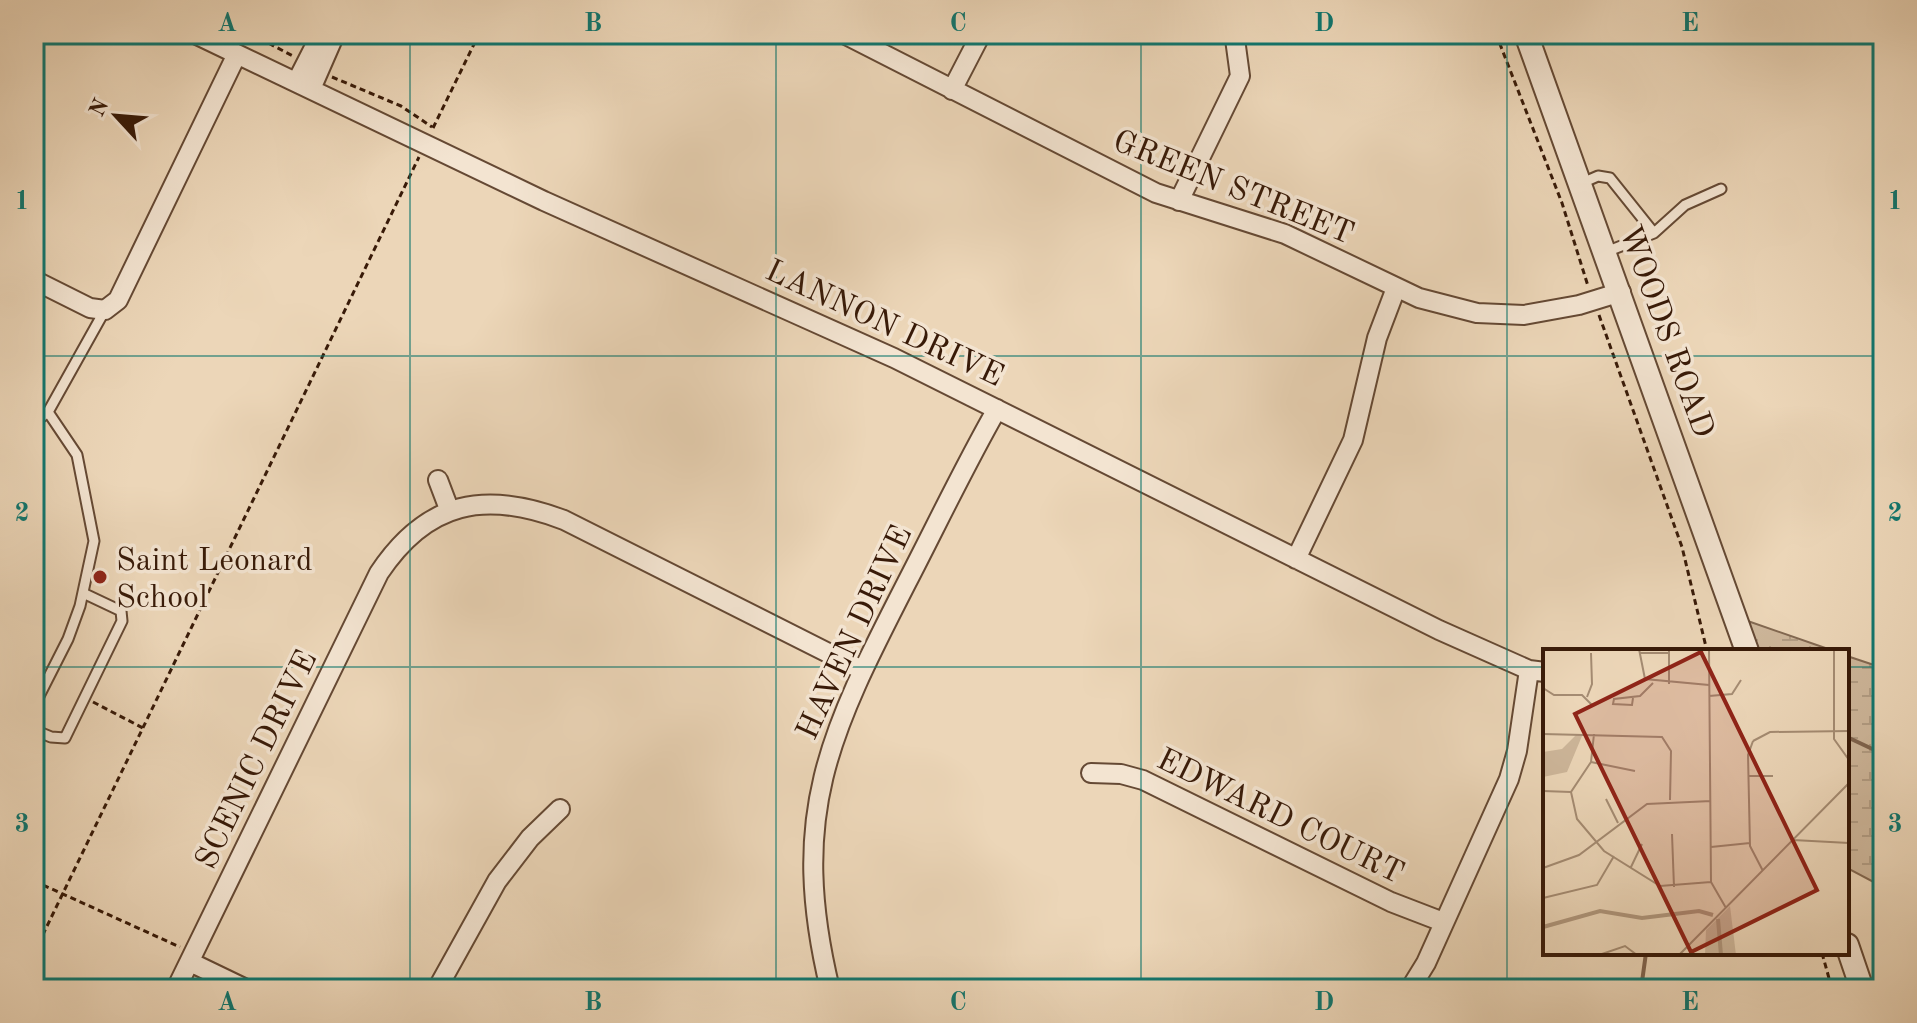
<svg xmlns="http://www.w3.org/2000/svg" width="1917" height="1023" viewBox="0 0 1917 1023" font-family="'Old Standard TT',serif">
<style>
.wetland{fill:url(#wetland-marsh);stroke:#826851;stroke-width:2}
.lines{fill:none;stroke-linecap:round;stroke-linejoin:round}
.stream{stroke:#7f644e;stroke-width:4}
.service-casing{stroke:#654934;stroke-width:13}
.minor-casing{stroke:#654934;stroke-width:22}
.tertiary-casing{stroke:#654934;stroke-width:26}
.path{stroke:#381a08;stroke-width:3;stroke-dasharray:6 4;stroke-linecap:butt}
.service{stroke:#f3e4d1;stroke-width:9}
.minor{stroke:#f3e4d1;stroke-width:18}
.tertiary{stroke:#f3e4d1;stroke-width:22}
.grid{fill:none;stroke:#0f766e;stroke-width:2;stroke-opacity:0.55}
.poi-dot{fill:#8f2418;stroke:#f3e4d1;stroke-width:3}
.labels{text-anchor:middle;stroke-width:7;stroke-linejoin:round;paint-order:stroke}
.street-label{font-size:32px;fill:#381a08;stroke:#f3e4d1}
.poi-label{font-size:32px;fill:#381a08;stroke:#f3e4d1;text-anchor:start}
.inset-river{fill:none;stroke:#af967c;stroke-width:4}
.inset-road{fill:none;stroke:#a48b72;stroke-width:2}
.view{fill:#8f2418;fill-opacity:0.15;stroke:#8f2418;stroke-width:4}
.inset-edge{fill:none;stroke:#381a08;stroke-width:4}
.neatline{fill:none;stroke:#0f766e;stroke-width:3}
.grid-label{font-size:26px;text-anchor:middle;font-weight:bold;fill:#0f766e}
</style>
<defs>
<pattern id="wetland-marsh" width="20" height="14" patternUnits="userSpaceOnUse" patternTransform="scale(2)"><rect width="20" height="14" fill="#cdb69a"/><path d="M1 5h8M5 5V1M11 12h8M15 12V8" fill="none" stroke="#b19c83"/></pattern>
</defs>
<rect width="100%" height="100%" fill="#ecd6b8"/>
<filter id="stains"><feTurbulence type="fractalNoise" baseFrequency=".0025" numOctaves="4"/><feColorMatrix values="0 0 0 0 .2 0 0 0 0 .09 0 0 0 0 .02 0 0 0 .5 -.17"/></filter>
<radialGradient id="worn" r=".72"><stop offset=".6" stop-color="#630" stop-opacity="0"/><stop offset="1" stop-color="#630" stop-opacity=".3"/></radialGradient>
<path class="wetland" d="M1742,619L1834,651H1753Z
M1847,656L1883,668V887L1847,868Z"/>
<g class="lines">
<path class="stream" d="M1847,737L1883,754
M1641,989L1646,953"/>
<defs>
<path id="service" d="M1582,183L1598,176L1610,178L1654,233
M1606,252L1654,233L1685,205L1721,189
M34,423L48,412L105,310
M34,706L68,639L80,606L94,541L77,455L48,412
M34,730L51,737L65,738L122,621L121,611L83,593"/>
<path id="minor" d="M195,34L544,201L894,358L1439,630L1529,670L1545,672
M844,34L1156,193L1285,234L1419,298L1477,313L1524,315L1579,305L1621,292
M297,81L321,34
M311,89L335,34
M952,90L981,34
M1179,201L1240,76L1235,39
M34,280L90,308L105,310L118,300L237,54
M438,480L449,509
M1296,559L1353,440L1377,338L1396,288
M1091,773L1121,774L1143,780L1391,902L1443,922
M190,962L246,989
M176,989L379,573C427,501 485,490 564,520L862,670
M437,989L497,881L530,838L560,809
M830,989C788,815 829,734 907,582C937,524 965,465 997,409
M1410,989L1426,963L1509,779L1517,751L1529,670"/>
<path id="tertiary" d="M1526,34L1747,651
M1847,945L1862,989"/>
</defs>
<use href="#service" class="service-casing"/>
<use href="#minor" class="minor-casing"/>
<use href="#tertiary" class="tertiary-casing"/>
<path class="path" d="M251,34L293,56
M1496,34L1562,203L1588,286
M332,77L401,106L432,127
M433,128L479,34
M1599,315L1682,547L1707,651
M93,702L143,728
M34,881L180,947
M34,953L419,157
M1822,953L1832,989"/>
<use href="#service" class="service"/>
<use href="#minor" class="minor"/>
<use href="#tertiary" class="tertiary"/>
</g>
<path class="grid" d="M410,34V989M776,34V989M1141,34V989M1507,34V989M34,356H1883M34,667H1545M1847,667H1883"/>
<circle class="poi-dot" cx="100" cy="577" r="8"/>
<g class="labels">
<g class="street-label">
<text transform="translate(1234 186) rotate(22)" y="11">GREEN STREET</text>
<text transform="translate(885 322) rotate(25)" y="11">LANNON DRIVE</text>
<text transform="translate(1668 331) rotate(70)" y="11">WOODS ROAD</text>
<text transform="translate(853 632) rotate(-65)" y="11">HAVEN DRIVE</text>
<text transform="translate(255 759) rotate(-64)" y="11">SCENIC DRIVE</text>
<text transform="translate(1281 815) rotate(26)" y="11">EDWARD COURT</text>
</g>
<g class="poi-label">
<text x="116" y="570">Saint Leonard<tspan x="116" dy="37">School</tspan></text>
</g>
</g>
<g transform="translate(1543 649)">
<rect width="306" height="306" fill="#ecd6b8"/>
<path d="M33,86L39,87L24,123L0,128V103L19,100Z" fill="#cdb69a"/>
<path d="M187,257L193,306H162L163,281Z" fill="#cdb69a"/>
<path class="inset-river" d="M175,270L178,306M0,278L57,262L99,269L156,262L170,266"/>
<path class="inset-road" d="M96,0L102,30L166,36M126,0V35M166,0L168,233L183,259M291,0V90L306,111M96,4H126M0,39L11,46H39L50,57M166,47L189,45L198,31M44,48L49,35L48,4M90,49L89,56L70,55L71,50L97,47L110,34M0,85L119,88L128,102L127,151M51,85L48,113L28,143L34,170L61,202L117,237L168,233M210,92L205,106L207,197L220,222M210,92L227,83L306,82M48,113L92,122M205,127H230M0,142L28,143M63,150L75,174M129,185L131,238M250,191L306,194M168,198L207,194M88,218L99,195M0,219L36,206L104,155L168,152M0,249L54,236L71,207M56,306L82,297L94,306M136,306L306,134"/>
<path class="view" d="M158,3L274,241L148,303L32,65Z"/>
<rect width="306" height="306" class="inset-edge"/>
</g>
<rect width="1917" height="1023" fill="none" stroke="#ecd6b8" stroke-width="88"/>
<g transform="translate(116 116) rotate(296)" stroke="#f3e4d1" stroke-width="6" paint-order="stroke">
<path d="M0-6L14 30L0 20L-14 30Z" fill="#381a08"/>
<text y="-12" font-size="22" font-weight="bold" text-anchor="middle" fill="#381a08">N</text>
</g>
<rect x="44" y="44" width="1829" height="935" class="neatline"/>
<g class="grid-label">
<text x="227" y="31">A</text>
<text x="593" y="31">B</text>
<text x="958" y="31">C</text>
<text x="1324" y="31">D</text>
<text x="1690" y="31">E</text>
<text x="22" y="209">1</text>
<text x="1895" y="209">1</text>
<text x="22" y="521">2</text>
<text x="1895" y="521">2</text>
<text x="22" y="832">3</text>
<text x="1895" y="832">3</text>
<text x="227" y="1010">A</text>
<text x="593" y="1010">B</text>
<text x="958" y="1010">C</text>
<text x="1324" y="1010">D</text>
<text x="1690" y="1010">E</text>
</g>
<rect width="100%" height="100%" filter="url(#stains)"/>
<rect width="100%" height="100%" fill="url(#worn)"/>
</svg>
